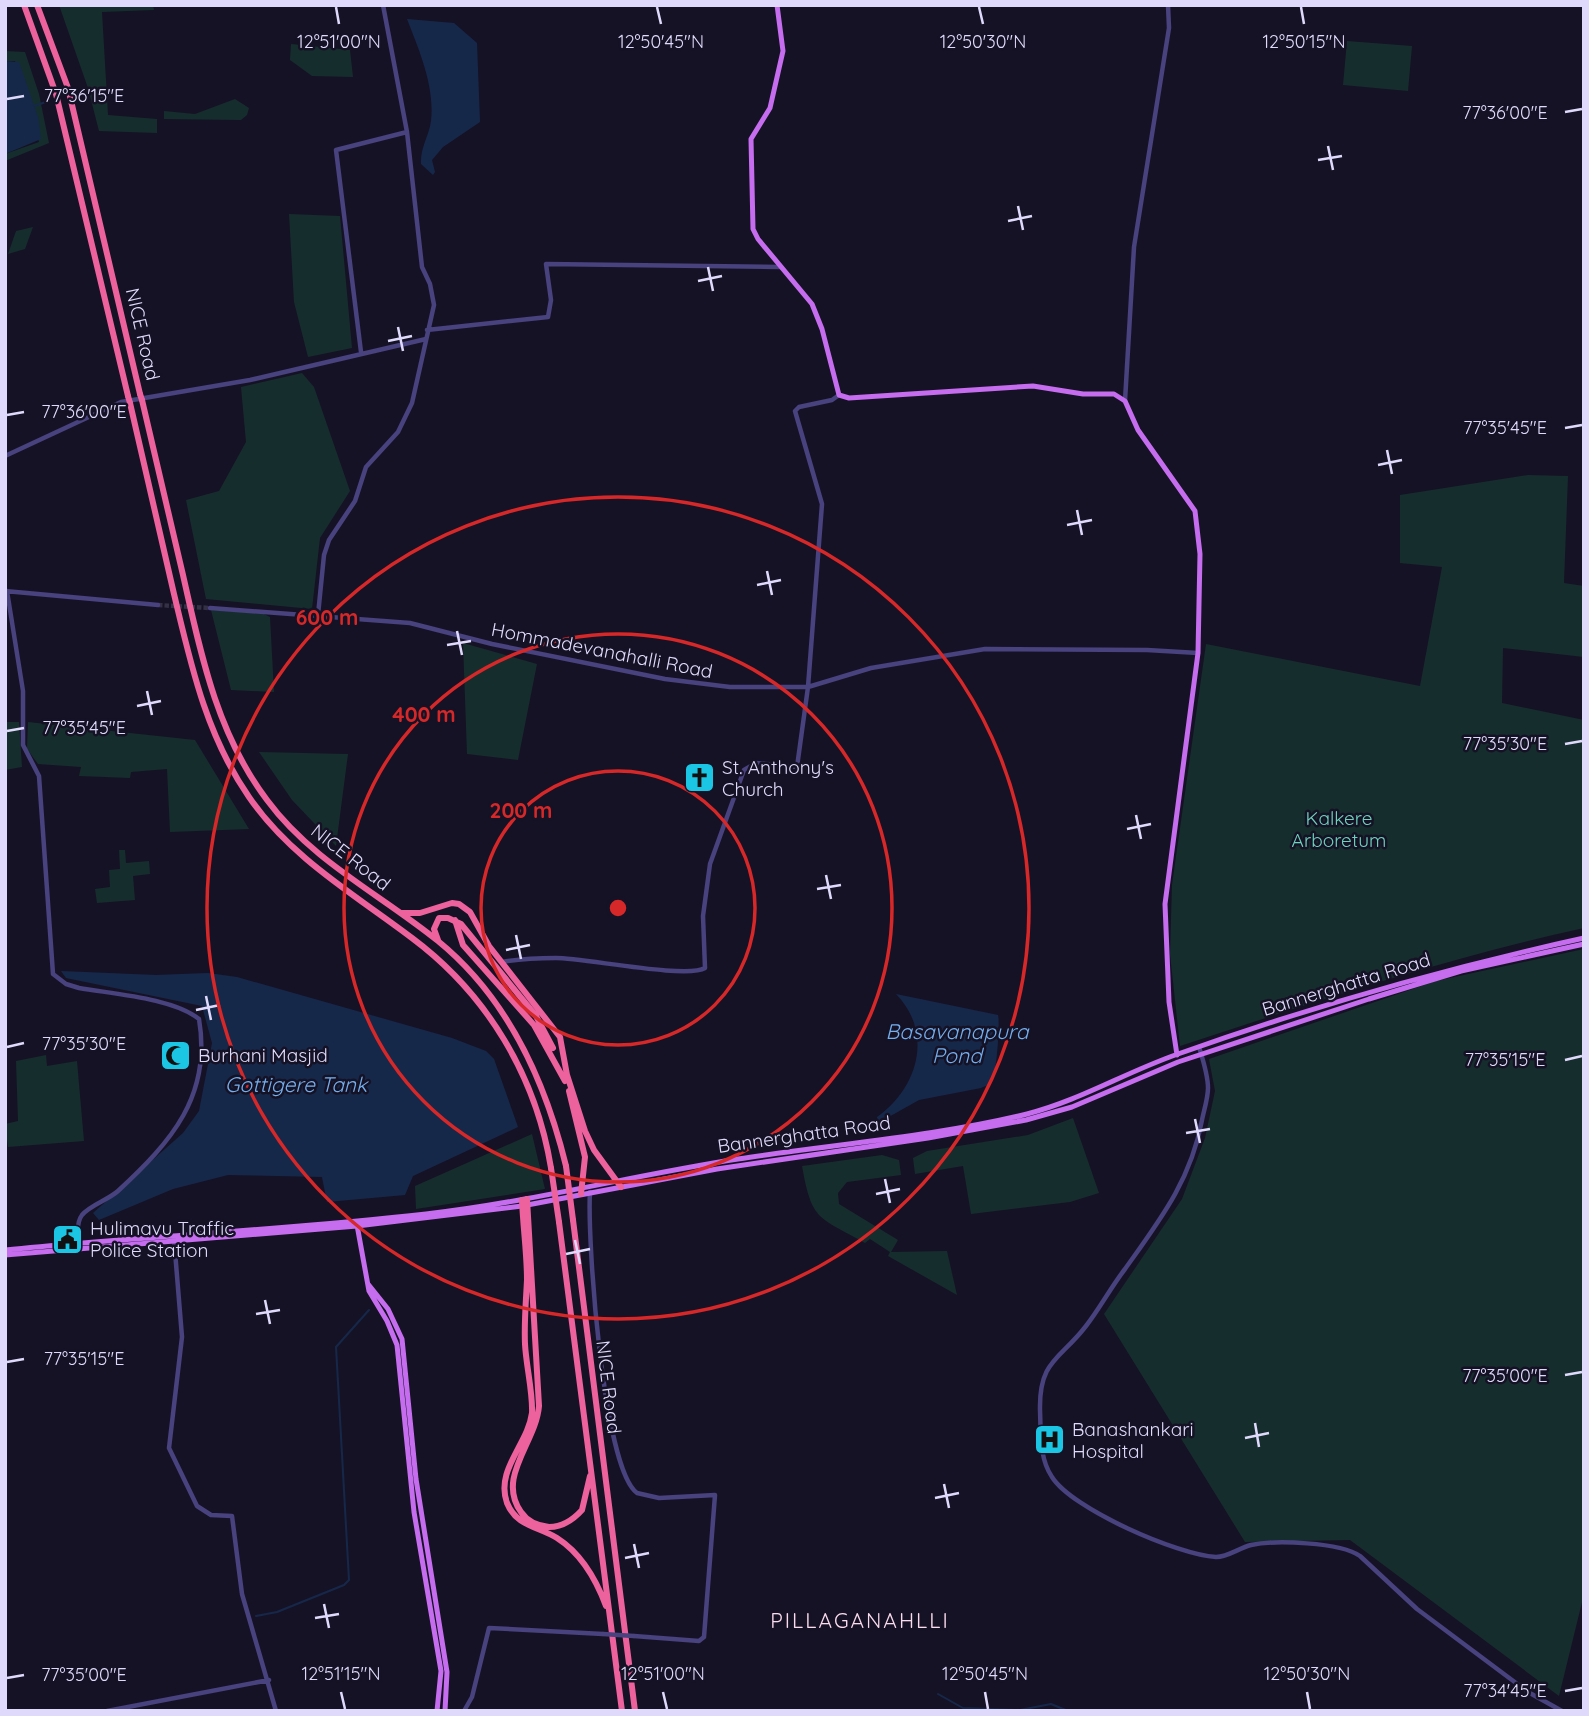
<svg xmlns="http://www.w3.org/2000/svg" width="1589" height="1716" viewBox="0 0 1589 1716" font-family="Quicksand,sans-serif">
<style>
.green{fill:#162d2e}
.water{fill:#16284a}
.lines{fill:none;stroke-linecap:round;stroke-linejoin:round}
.stream{stroke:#16284a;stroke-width:2}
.minor-tunnel{stroke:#343045;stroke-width:4.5;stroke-dasharray:4.5 2;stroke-linecap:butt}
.minor{stroke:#48427e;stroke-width:4.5}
.major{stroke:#c56dee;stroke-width:5}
.highway{stroke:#ed629d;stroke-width:6}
.minor-bridge{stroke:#48427e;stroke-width:4.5}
.highway-bridge{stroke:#ed629d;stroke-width:6}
.ticks{fill:none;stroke:#dfdafb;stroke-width:2.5}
.ring{fill:none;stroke:#d62828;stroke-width:3.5}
.labels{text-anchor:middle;stroke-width:5;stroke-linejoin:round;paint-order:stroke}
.street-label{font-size:19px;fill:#dfdafb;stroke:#161225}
.poi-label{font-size:19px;fill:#dfdafb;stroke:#161225;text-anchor:start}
.park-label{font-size:19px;fill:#6dd3bf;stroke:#161225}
.water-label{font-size:21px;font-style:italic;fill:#73afef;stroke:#161225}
.neighbourhood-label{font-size:21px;letter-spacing:2px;fill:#fbdcee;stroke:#161225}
.ticks-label{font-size:18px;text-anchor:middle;fill:#dfdafb;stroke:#161225;stroke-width:5;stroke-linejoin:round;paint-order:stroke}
.centre{fill:#d62828;stroke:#161225;stroke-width:3.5}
.ring-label{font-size:21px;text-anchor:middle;font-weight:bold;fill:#d62828;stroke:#161225;stroke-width:5;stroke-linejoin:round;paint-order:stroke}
</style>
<rect width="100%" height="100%" fill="#161225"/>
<path class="green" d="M59,5H153L154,10L102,12L108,115L157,119V133L99,131L88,88Z
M1347,41L1412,46L1408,91L1343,85Z
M291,44L350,50L353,77L312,76L290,60Z
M5,51L25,52L39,94L49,143L5,161V154L39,142L15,61H5Z
M235,99L249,108L247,115L241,120L164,119V111L195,114Z
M289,214L340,216L352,348L308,357L294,302Z
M33,227L25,249L8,254L16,231Z
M302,373L314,387L350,491L320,538L312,609L206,599L186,500L219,491L246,442L241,387Z
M1528,475L1568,476L1564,583L1584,586V657L1503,648L1502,703L1584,720V928C1446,958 1314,1002 1180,1046L1170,954L1172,885L1206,644L1420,686L1442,567L1400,563V495Z
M211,610L262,613L270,617L274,692L231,690Z
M463,643L537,664L518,760L467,754Z
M5,722H19L22,767L5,770Z
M28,722L195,740L249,829L170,832L167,769L131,772L130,778L79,776L81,767L38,764L27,749Z
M259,752L348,754L336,846L292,800Z
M119,850H125L126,863L149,861L150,874L133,876L135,900L97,903L95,889L110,887L109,870L120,869Z
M1584,949V1594L1559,1696L1350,1540L1245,1542L1104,1314L1182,1199L1205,1138L1215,1091L1209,1059L1436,981Z
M46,1055L47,1066L77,1061L84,1141L8,1147L5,1124L18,1121L16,1061Z
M1073,1118L1099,1193L1070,1202L971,1214L963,1166L915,1174L913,1158L927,1151L1028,1135Z
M532,1134L545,1189L416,1209L415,1186Z
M882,1155L899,1160L901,1175L847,1182L838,1193L839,1204L898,1240L891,1252L947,1251L957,1295L888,1256L890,1252L870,1239L865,1243C818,1216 812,1222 802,1166Z"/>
<path class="water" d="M407,19L454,23L477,43L480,122L443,147L432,160L435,172L433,175L421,164C420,148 429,136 431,121C435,86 419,50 407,19Z
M5,61L19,62L38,117L41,139L5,154Z
M61,971L156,975L208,973L237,977L452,1038L486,1051L494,1059L518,1127L413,1176L405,1195L327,1202L322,1177L228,1175L173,1189L99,1220L93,1213L183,1133L199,1111L212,1043L202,1006L66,978Z
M896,994L998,1015C1000,1022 997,1075 991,1082C988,1086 985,1086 981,1088L919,1100L878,1123L877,1117C918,1088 934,1033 896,994Z"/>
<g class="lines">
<path class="stream" d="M34,106L49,101
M256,1616L277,1612L344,1585L349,1580L336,1347L369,1310
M938,1694L963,1708L1020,1710L1051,1704L1068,1711"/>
<path class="minor-tunnel" d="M158,605L210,608"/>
<path class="minor" d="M427,330L548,317L551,300L546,264L780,267
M361,352L336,150L407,132
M1125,401L1134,247L1169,28L1168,5
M5,456L121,402L250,380L426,339
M5,591L158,605
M7,591L23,691V745L39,776L53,974L66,984L79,988C113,994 173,998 199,1019C212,1096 171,1142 118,1191C108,1200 90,1205 82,1215C76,1223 78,1238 80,1247
M210,608L410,623L492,644L665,679L730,687H808L871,668L985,649L1147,650L1198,653
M318,615L324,555L329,540L355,501L366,467L398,432L412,403L434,305L430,284L422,267L407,132L383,5
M502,962C519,959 538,958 556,958C584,958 687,979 705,968L703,916L710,864L744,770L756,763L797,767L808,687L822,504L795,411L799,407L832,400L839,395
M1199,1047C1203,1060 1208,1075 1208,1088C1208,1098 1204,1110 1202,1120C1191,1180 1160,1220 1125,1269C1111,1287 1100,1308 1086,1326C1060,1360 1039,1360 1040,1410C1041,1432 1039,1458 1052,1477C1072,1509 1178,1555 1216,1557C1228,1557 1239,1548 1251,1545C1275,1540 1340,1542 1360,1556L1417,1609L1528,1692L1562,1711
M590,1192C587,1239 603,1468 637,1493L659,1498L715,1495L704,1637L699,1641L634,1636
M174,1239L182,1337L169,1448L197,1506L211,1515L232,1516L242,1594L276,1711
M107,1711L269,1680
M464,1711L472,1697L489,1628L603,1634"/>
<path class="major" d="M777,5L783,51L770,108L751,139L753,229L758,239L812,304L822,329L839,395L849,398L1033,386L1083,394H1114L1125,401L1138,430L1195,511L1200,554L1198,653L1165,904L1169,1002L1177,1055
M357,1225L369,1291L387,1321L397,1345L414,1512L441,1671L437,1711
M5,1250C145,1236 286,1230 426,1214C531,1202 634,1175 738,1159C834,1144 933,1137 1027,1114C1081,1100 1126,1072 1178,1054C1310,1007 1447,968 1584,938
M5,1255L357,1226L522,1206L717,1169L928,1138L1026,1120L1072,1107L1178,1062L1369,999L1461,971L1584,944
M368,1284L388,1309L402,1339L416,1479L447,1672L445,1711"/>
<path class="highway" d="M24,5L56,94L128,396
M37,5L68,88L140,394
M142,400C156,458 169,517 183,575C201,655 217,734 267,800C312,861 380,894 438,941C508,998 545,1080 566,1166
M130,403C145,467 159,530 174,594C191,665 206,735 249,797C291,858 354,894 412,938C487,994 536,1076 551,1168
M402,913H420L452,903L459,904L470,912L489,946L560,1037L567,1075L585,1131L594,1150L621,1187
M455,920L463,945L534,1025L565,1081
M438,940L434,929L439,918H448L461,924L536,1016L553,1048
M569,1091L585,1157L581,1194
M527,1199L539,1406C536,1443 496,1477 521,1512C527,1521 538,1526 549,1527C563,1527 573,1520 582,1510L590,1476
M522,1200C523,1227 527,1253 527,1280C526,1301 524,1322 525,1344C526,1365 533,1393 532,1413C528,1444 495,1470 507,1503C517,1527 538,1526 557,1538C582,1554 596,1579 606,1606
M573,1220L635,1711
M559,1222L622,1711"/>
<path class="minor-bridge" d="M603,1634L634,1636"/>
<path class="highway-bridge" d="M140,394L142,400
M128,396L130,403
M566,1166L573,1220
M551,1168L559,1222"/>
</g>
<path class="ticks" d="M336,7L339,24M657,7L661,24M979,7L983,24M1301,7L1304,24M7,99L24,96M1565,112L1582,109M1328,146L1333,170M1318,160L1342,156M1018,206L1023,230M1008,221L1032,216M708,267L713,291M698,281L722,276M398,327L403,351M388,341L412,336M7,415L24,412M1565,428L1582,425M1387,450L1392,474M1378,465L1402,460M1077,510L1082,535M1067,525L1092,520M767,571L772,595M757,585L781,580M457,631L462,655M447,645L471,641M147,691L152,715M137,706L161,701M7,731L24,728M1565,744L1582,741M1136,815L1141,839M1127,829L1151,824M826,875L831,899M817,889L841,885M516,935L521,959M506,950L530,945M206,996L211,1020M196,1010L220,1005M7,1047L24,1043M1565,1060L1582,1056M1195,1119L1200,1143M1186,1133L1210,1129M885,1179L890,1203M876,1194L900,1189M575,1240L580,1264M566,1254L590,1249M265,1300L270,1324M256,1314L280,1310M7,1362L24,1359M1565,1375L1582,1372M1255,1423L1259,1447M1245,1438L1269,1433M944,1484L949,1508M935,1498L959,1493M634,1544L639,1568M625,1558L649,1553M324,1604L329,1628M315,1618L339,1614M7,1678L24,1675M1565,1691L1582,1688M341,1692L345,1709M663,1692L667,1709M985,1692L988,1709M1307,1692L1310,1709"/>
<g class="ring">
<circle cx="618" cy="908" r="137"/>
<circle cx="618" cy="908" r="274"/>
<circle cx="618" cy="908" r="411"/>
</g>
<defs>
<symbol id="church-square" viewBox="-11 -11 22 22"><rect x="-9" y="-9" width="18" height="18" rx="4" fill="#1bc6e5" stroke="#161225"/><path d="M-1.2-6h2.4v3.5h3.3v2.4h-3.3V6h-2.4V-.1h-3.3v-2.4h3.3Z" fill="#111"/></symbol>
<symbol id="mosque-square" viewBox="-11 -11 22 22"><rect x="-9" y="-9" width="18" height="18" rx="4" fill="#1bc6e5" stroke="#161225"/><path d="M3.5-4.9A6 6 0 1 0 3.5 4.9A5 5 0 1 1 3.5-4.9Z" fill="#111"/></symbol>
<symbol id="civic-square" viewBox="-11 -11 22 22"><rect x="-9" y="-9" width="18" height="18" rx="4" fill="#1bc6e5" stroke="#161225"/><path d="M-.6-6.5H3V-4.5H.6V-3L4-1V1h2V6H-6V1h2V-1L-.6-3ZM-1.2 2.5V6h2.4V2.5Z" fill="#111"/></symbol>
<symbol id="hospital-square" viewBox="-11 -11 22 22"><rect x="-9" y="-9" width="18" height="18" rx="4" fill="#1bc6e5" stroke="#161225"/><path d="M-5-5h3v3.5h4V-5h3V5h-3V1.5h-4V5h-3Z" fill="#111"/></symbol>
</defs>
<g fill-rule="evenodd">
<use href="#church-square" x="682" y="760" width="35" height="35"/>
<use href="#mosque-square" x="158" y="1038" width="35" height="35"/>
<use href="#civic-square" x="50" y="1222" width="35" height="35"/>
<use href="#hospital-square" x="1032" y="1422" width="35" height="35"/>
</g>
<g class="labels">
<g class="street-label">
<text transform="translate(143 334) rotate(77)" y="7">NICE Road</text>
<text transform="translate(602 650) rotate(11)" y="7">Hommadevanahalli Road</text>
<text transform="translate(351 857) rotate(38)" y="7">NICE Road</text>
<text transform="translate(1346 984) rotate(-17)" y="7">Bannerghatta Road</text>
<text transform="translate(804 1134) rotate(-8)" y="7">Bannerghatta Road</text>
<text transform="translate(609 1387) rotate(83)" y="7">NICE Road</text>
</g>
<g class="poi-label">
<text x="722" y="774">St. Anthony's<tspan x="722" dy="22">Church</tspan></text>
<text x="198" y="1062">Burhani Masjid</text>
<text x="90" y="1235">Hulimavu Traffic<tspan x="90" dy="22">Police Station</tspan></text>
<text x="1072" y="1436">Banashankari<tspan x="1072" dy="22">Hospital</tspan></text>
</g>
<g class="park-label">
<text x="1339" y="825">Kalkere<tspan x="1339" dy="22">Arboretum</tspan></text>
</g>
<g class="water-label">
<text x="957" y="1039">Basavanapura<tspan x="957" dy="24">Pond</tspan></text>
<text x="296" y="1092">Gottigere Tank</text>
</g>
<g class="neighbourhood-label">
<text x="860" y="1628">PILLAGANAHLLI</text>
</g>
</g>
<g class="ticks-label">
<text x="339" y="48">12°51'00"N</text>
<text x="661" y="48">12°50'45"N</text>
<text x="983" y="48">12°50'30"N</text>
<text x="1304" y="48">12°50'15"N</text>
<text x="84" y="102">77°36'15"E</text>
<text x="1505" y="119">77°36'00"E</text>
<text x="84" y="418">77°36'00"E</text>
<text x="1505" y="434">77°35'45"E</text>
<text x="84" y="734">77°35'45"E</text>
<text x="1505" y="750">77°35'30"E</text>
<text x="84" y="1050">77°35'30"E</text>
<text x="1505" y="1066">77°35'15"E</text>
<text x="84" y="1365">77°35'15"E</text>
<text x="1505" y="1382">77°35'00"E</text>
<text x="341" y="1680">12°51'15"N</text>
<text x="663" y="1680">12°51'00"N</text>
<text x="985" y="1680">12°50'45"N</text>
<text x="1307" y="1680">12°50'30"N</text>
<text x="84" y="1681">77°35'00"E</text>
<text x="1505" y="1697">77°34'45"E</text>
</g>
<circle cx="618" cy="908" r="10" class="centre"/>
<g class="ring-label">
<text x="327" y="625">600 m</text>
<text x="424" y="722">400 m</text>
<text x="521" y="818">200 m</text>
</g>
<rect width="1589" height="1716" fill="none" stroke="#dfdafb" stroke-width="14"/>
</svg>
